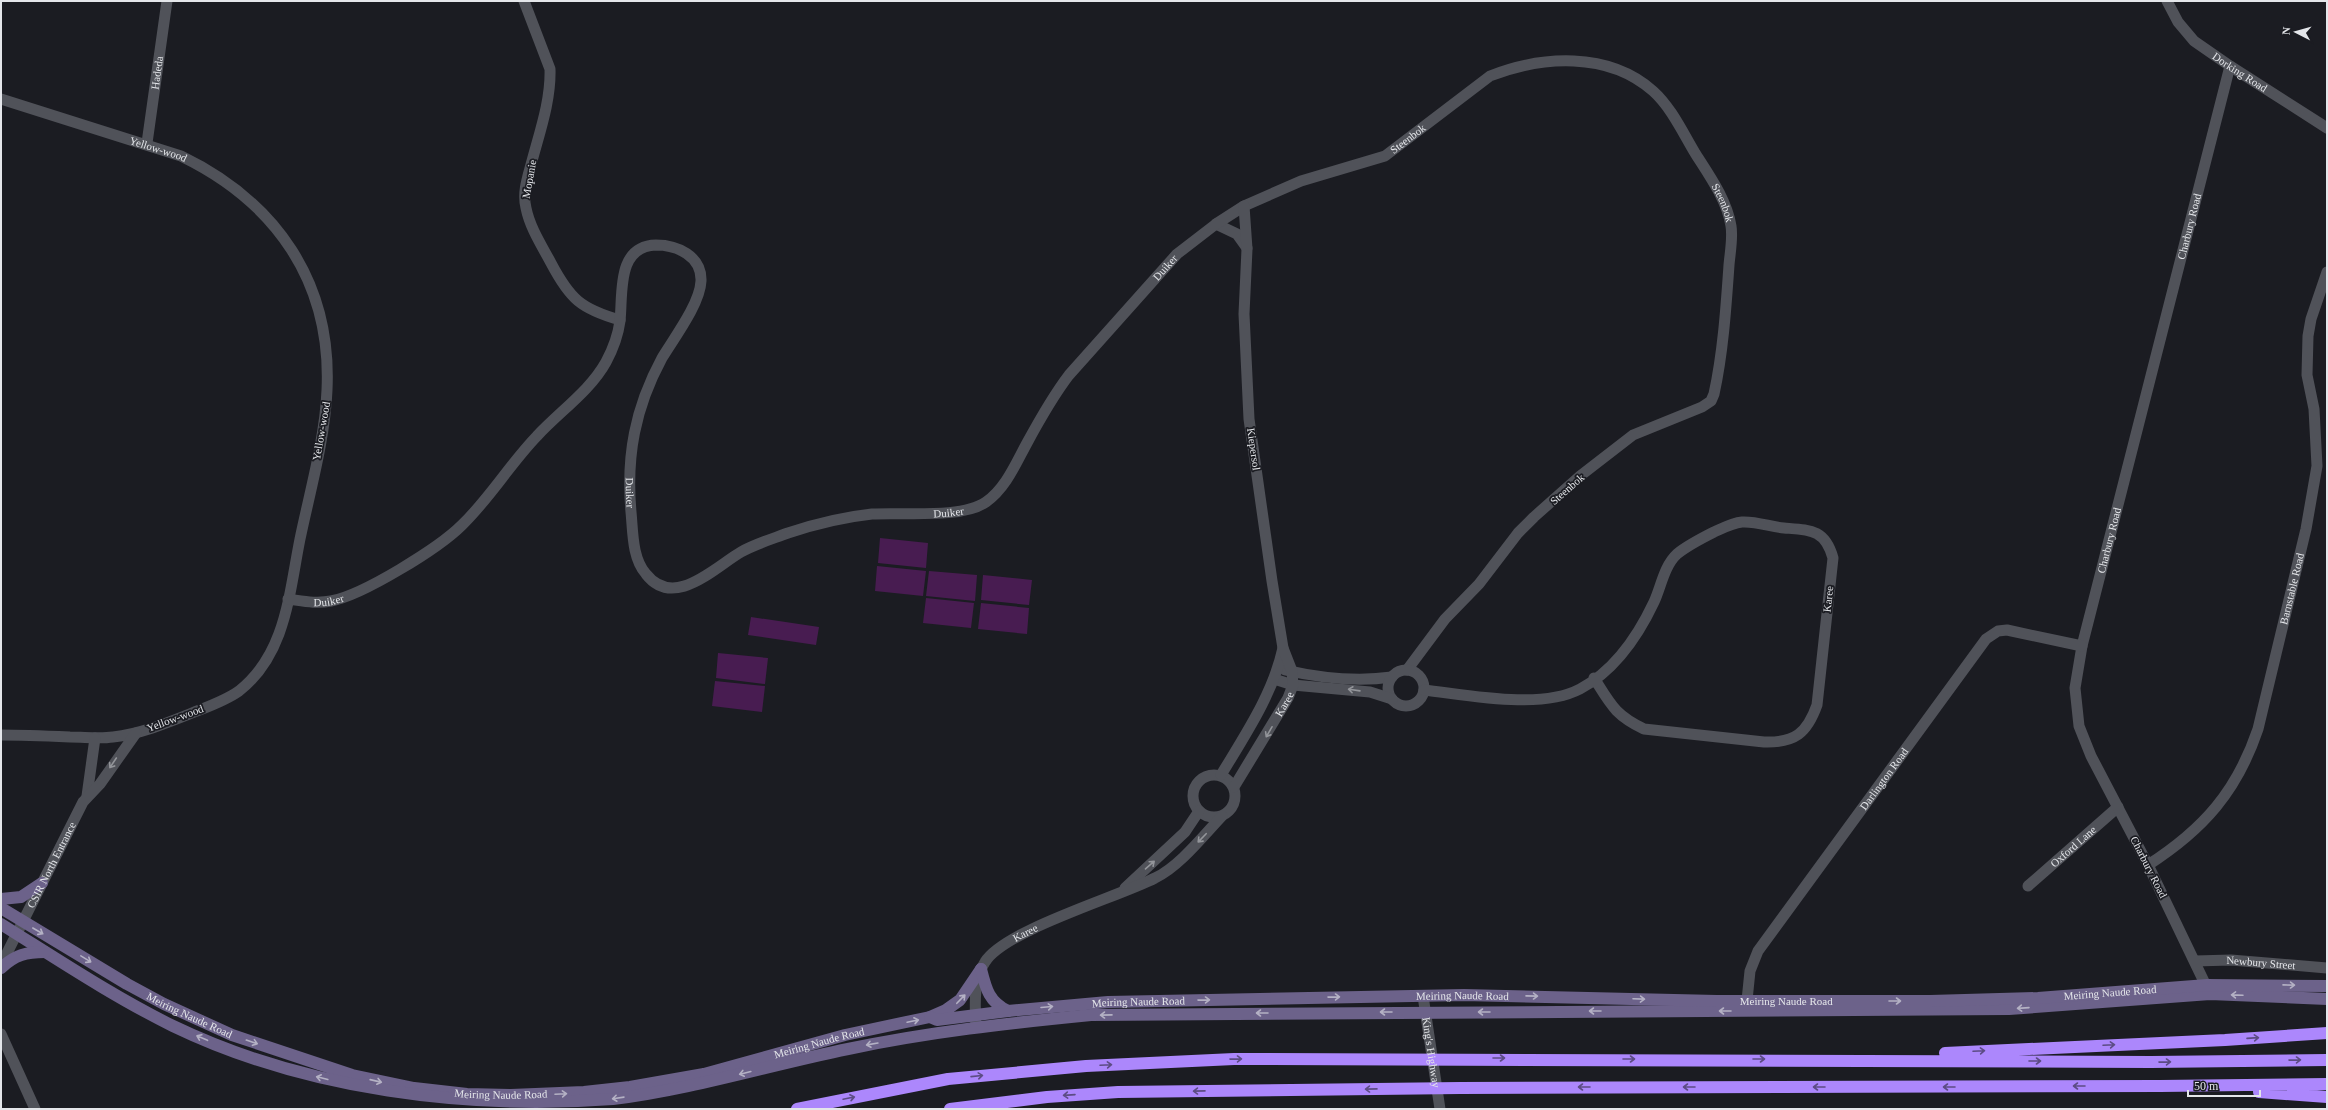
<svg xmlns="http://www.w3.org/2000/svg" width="2328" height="1110" viewBox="0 0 2328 1110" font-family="'Times New Roman',serif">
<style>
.green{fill:#481c51}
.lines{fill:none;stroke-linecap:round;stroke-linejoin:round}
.street{stroke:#505259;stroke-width:11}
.secondary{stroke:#6c628a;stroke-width:12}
.highway{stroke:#ac87fc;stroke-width:12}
.oneway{stroke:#93959a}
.oneway2{stroke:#b4b1c4}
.oneway3{stroke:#5c4c84}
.labels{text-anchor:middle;stroke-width:3.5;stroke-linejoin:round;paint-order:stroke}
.street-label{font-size:11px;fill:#e4e6ea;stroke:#1b1c22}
</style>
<rect width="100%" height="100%" fill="#1b1c22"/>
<path class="green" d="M880,538L928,543L926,568L878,563Z
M877,566L926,571L923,596L875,591Z
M929,571L977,575L975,601L926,596Z
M983,575L1032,580L1029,605L981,600Z
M926,598L974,603L971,628L923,623Z
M981,603L1029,608L1027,634L978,629Z
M751,617L819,627L816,645L748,635Z
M718,653L768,658L765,684L716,678Z
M715,681L765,686L762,712L712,706Z"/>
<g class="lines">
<g class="street">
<path d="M524,1L550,69C551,100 540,131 532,161C528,176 522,192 526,208C530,228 542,246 551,263C570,299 581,309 620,320"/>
<path id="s1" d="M2167,1L2178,22L2194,41L2230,66L2327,128"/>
<path id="s2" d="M1,99L181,156C276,202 332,282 327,390C325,439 310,491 300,539C289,594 286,654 239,691C225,701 207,707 192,713C167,723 140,734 113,737C99,739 85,737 70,737C47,736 24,735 1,735"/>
<path id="s3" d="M147,143L167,1"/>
<path d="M1216,224L1237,234L1247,248"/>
<path id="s4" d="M288,599C303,601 316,604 331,601C363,595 439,548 462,525C490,498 510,464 537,436C559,412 590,391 606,362C613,349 618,336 620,321C623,294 616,246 656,245C677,245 702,256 701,281C700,304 674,338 662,358C635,408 626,456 631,512C633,532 632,558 646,574C674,610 715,567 741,552C755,544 772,539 788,533C815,524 844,517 872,514C903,512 962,519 986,502C1006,488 1016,463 1027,443C1040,419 1053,396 1069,375L1177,254L1216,224L1244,206L1301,181L1385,156L1490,76C1541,56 1608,51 1653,91C1671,107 1683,133 1695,153C1709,175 1727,200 1731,226C1733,238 1730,253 1729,265C1726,308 1723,353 1714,394L1711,401L1702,407L1633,435L1580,476L1534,517L1518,533L1479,584L1445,619L1407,670"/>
<path d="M1285,670C1320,678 1356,682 1392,677"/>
<circle cx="1406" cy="688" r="18"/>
<path d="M1274,679L1293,685L1370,692L1392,699"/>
<path d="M1424,690C1468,695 1540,710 1580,689C1614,671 1638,636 1654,602C1661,587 1664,566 1677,554C1688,545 1702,538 1714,532C1723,528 1732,523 1742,522C1756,521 1771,527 1784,528C1810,530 1825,529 1833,558L1817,705C1807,733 1795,743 1764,742L1644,729C1615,715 1611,705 1594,678"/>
<circle cx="1214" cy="796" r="21"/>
<path d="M1221,775C1245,735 1273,694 1283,648"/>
<path id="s5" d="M1234,787L1288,698L1293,685L1292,671L1283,648L1272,581L1249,419L1244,314L1247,249L1244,206"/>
<path d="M87,796L95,738"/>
<path id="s6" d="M2148,865C2204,829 2237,791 2258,729L2306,529L2317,466L2314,409L2307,375L2308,336L2311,319L2327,272"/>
<path id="s7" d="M2028,886L2118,807"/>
<path d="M1125,888L1185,832L1199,811"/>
<path id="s8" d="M2195,961L2231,960L2327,968"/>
<path id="s9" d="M1,965L83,802L100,784L136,733"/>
<path id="s10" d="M2209,992L2148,865L2091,756L2079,726L2075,688L2082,646L2230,66"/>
<path id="s11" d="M1423,996L1440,1109"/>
<path id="s12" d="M1746,1010L1750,971L1758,951L1986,639L1998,631L2007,630L2082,646"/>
<path id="s13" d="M976,1027C975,1007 973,980 985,962C1005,930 1118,897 1155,878C1179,867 1204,835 1222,816"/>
<path d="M1,1034L35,1109"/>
</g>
<g class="secondary">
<path d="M1,899L21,897L42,883"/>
<path id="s14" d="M1,908L127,984L164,1004L232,1035L352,1075L414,1088L467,1094L511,1095L584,1092L630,1087L704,1074L845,1035L930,1017L946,1010L960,1000L981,969"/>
<path d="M1,924C57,959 114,997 173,1026C306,1090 467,1110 613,1099C693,1089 769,1065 848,1049C928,1032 1010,1023 1091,1015L2009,1009L2210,994L2327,999"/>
<path d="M1,968C15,955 26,952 45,952"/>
<path d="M981,969C986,989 989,1002 1008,1011"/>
<path id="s15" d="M930,1017L937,1020L1008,1011L1108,1002L1464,995L1717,1001H1930L2038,998L2207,985L2327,986"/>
</g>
<path class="highway" d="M1945,1053L2225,1040L2327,1033
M2259,1092L2327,1097
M797,1109L948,1079L1086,1066L1234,1059L2151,1062L2327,1060
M950,1109L1047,1097L1118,1092L1460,1088L2160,1086L2327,1084"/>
</g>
<defs><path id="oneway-shaft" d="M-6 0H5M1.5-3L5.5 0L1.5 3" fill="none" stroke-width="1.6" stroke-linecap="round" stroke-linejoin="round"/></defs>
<g class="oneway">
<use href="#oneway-shaft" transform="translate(1354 690) rotate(-172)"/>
<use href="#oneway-shaft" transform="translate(1269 732) rotate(120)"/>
<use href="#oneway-shaft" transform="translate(113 763) rotate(124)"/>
<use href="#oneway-shaft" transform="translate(1202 838) rotate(134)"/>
<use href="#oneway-shaft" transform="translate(1150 865) rotate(-41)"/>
</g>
<g class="oneway2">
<use href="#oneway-shaft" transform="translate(38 931) rotate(30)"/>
<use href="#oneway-shaft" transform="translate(86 959) rotate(31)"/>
<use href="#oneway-shaft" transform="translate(2289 985) rotate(1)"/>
<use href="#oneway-shaft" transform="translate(2237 995) rotate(-178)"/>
<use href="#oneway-shaft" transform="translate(1532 996) rotate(1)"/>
<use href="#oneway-shaft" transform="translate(1334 997) rotate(-1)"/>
<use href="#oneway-shaft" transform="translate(961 999) rotate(-46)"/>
<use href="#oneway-shaft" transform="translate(1639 999) rotate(2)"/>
<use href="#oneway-shaft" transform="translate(1204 1000) rotate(-1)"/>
<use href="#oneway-shaft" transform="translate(1895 1001)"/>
<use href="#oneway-shaft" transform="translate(1047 1007) rotate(-5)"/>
<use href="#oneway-shaft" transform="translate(2023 1008) rotate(176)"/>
<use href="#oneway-shaft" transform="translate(1595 1011) rotate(180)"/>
<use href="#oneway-shaft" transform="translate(1725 1011) rotate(180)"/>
<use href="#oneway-shaft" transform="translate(1386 1012) rotate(180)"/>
<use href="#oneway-shaft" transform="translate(1484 1012) rotate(180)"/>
<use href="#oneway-shaft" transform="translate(1262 1013) rotate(180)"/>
<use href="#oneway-shaft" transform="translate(1106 1015) rotate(179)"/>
<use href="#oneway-shaft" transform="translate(913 1021) rotate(-12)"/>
<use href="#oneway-shaft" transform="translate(202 1038) rotate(-157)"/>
<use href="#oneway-shaft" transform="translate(252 1042) rotate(19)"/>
<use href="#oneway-shaft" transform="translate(872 1044) rotate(170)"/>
<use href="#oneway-shaft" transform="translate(745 1073) rotate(166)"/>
<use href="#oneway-shaft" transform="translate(322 1078) rotate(-166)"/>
<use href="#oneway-shaft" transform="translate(376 1081) rotate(13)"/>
<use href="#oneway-shaft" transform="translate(561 1094) rotate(-3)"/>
<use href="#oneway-shaft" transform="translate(618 1098) rotate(172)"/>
</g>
<g class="oneway3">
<use href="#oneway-shaft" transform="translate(2253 1038) rotate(-4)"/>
<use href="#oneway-shaft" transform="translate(2109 1045) rotate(-3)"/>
<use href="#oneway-shaft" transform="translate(1979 1051) rotate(-3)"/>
<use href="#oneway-shaft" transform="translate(1499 1058)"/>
<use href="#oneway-shaft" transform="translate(1236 1059) rotate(-1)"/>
<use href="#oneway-shaft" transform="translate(1629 1059)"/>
<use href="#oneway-shaft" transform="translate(1759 1059)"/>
<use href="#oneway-shaft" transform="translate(2295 1060) rotate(-1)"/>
<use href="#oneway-shaft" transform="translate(2035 1061)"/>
<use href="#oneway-shaft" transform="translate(2165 1062) rotate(-1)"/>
<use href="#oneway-shaft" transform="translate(1106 1065) rotate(-3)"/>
<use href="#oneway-shaft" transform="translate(977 1076) rotate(-6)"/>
<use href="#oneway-shaft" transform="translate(2079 1086) rotate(180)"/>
<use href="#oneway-shaft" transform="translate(1584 1087) rotate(180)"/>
<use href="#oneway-shaft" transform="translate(1689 1087) rotate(-180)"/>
<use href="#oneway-shaft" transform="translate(1819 1087) rotate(180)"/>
<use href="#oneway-shaft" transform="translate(1949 1087) rotate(180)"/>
<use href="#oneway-shaft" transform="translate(1371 1089) rotate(179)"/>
<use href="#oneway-shaft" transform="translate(1199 1091) rotate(179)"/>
<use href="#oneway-shaft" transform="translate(1069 1095) rotate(176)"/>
<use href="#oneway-shaft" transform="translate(849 1098) rotate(-12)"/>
</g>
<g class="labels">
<g class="street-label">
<text dy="4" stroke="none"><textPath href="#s3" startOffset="71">Hadeda</textPath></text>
<text dy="4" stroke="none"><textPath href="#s1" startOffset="104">Dorking Road</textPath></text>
<text dy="4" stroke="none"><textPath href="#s4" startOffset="1866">Steenbok</textPath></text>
<text dy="4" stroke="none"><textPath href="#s2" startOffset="165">Yellow-wood</textPath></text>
<text transform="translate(529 179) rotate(-80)" y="4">Mopanie</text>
<text dy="4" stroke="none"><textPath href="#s4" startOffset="2274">Steenbok</textPath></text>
<text dy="4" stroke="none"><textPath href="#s10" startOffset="810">Charbury Road</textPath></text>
<text dy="4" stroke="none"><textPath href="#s4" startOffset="1587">Duiker</textPath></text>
<text transform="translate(321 431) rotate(-80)" y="4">Yellow-wood</text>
<text transform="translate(1254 449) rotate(82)" y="4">Kiepersol</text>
<text transform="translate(1567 489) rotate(-41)" y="4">Steenbok</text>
<text dy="4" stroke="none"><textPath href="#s4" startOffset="844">Duiker</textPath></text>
<text dy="4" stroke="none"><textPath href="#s4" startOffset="1251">Duiker</textPath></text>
<text dy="4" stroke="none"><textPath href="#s10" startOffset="486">Charbury Road</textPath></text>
<text dy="4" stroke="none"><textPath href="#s6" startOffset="323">Barnstable Road</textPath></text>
<text dy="4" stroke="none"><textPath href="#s4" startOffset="41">Duiker</textPath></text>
<text transform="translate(1828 599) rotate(-84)" y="4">Karee</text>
<text dy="4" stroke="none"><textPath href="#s5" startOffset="97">Karee</textPath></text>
<text transform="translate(175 718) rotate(-20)" y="4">Yellow-wood</text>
<text dy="4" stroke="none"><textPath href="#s12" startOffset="274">Darlington Road</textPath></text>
<text dy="4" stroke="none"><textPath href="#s7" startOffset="60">Oxford Lane</textPath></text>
<text dy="4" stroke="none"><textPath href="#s9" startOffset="112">CSIR North Entrance</textPath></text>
<text transform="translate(2149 867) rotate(63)" y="4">Charbury Road</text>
<text dy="4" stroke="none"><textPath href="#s13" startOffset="117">Karee</textPath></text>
<text dy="4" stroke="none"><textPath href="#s8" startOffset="66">Newbury Street</textPath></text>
<text dy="4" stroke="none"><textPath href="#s15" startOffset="1182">Meiring Naude Road</textPath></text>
<text dy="4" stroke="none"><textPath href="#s15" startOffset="534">Meiring Naude Road</textPath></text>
<text dy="4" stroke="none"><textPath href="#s15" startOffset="858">Meiring Naude Road</textPath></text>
<text dy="4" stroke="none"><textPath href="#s15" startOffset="210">Meiring Naude Road</textPath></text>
<text dy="4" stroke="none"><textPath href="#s14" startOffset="217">Meiring Naude Road</textPath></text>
<text dy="4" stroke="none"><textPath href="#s14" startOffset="865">Meiring Naude Road</textPath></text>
<text dy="4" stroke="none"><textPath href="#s11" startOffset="57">King's Highway</textPath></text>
<text dy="4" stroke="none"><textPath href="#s14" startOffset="541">Meiring Naude Road</textPath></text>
</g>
</g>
<rect width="2328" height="1110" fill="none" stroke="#e4e6ea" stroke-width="4"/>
<g transform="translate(2296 32) rotate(276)" stroke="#1b1c22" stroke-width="3" paint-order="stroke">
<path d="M0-3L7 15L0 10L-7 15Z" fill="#e4e6ea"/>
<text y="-6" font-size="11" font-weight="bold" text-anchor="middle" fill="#e4e6ea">N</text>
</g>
<path d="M2188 1090v6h72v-6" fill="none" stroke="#e4e6ea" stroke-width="2"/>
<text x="2194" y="1090" font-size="12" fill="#e4e6ea" stroke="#1b1c22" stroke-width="3" paint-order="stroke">50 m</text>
</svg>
